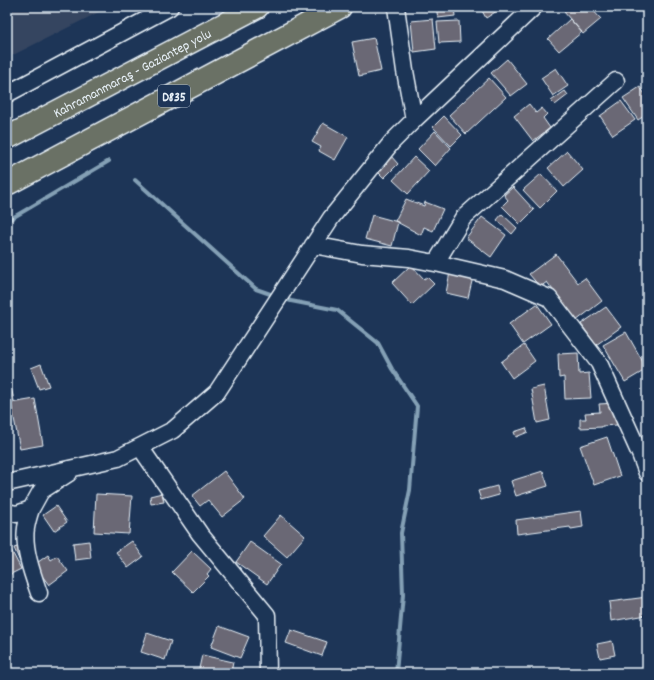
<svg xmlns="http://www.w3.org/2000/svg" width="654" height="680" viewBox="0 0 654 680" font-family="Dekko,sans-serif">
<style>
.built{fill:#344460}
.lines{fill:none;stroke-linecap:round;stroke-linejoin:round}
.stream{stroke:#84a0b5;stroke-width:4}
.building{fill:#6b6874;stroke:#e8f1f8}
.minor-casing{stroke:#e8f1f8;stroke-width:19}
.highway-casing{stroke:#e8f1f8;stroke-width:25}
.minor{stroke:#1d3557;stroke-width:16}
.highway{stroke:#6b7165;stroke-width:22}
.labels{text-anchor:middle;stroke-width:3;stroke-linejoin:round;paint-order:stroke}
.shield{fill:#1d3557;stroke:#abb9c8;stroke-width:1}
.shield-label{font-size:13px;font-weight:bold;fill:#e8f1f8}
.street-label{font-size:14px;fill:#e8f1f8;stroke:#1d3557}
</style>
<rect width="100%" height="100%" fill="#1d3557"/>
<filter id="ink" filterUnits="userSpaceOnUse"><feTurbulence type="fractalNoise" baseFrequency=".025" numOctaves="2"/><feDisplacementMap in="SourceGraphic" scale="8" xChannelSelector="R" yChannelSelector="G"/><feConvolveMatrix kernelMatrix="1 2 1 2 8 2 1 2 1" color-interpolation-filters="sRGB"/></filter>
<g filter="url(#ink)">
<path class="built" d="M7,7H109L7,58Z"/>
<g class="lines">
<path class="stream" d="M135,180L256,289L276,296
M7,221L109,161
M282,298L291,301L337,310L378,343L392,369L417,406L410,490L401,533L403,595L396,673"/>
</g>
<path class="building" d="M436,7H454L455,16L438,18Z
M480,7H499L500,9L486,18Z
M570,7H590L601,19L583,34L564,12Z
M433,19L436,49L414,52L411,21Z
M570,19L582,32L559,51L548,39Z
M459,21L460,42L439,43L437,22Z
M374,38L381,71L359,76L352,42Z
M507,59L527,84L511,96L491,73Z
M556,68L568,86L553,96L541,78Z
M489,78L506,97L466,134L449,115Z
M640,87L647,97V114L638,120L623,98Z
M565,91L568,95L555,105L551,101Z
M621,101L635,120L613,135L600,116Z
M529,104L536,113L542,108L547,114L543,118L550,128L533,141L514,116Z
M444,116L462,135L451,146L433,127Z
M323,123L348,137L335,160L319,151L321,147L312,142Z
M435,131L451,148L435,166L418,149Z
M567,151L583,170L564,187L548,168Z
M391,156L398,164L384,178L376,170Z
M414,157L429,171L408,194L393,180Z
M541,174L557,191L540,208L523,190Z
M513,187L534,210L520,224L502,206L508,200L504,195Z
M406,199L424,206L425,202L443,209L433,231L424,227L421,235L395,221Z
M502,214L517,228L512,234L497,220Z
M372,215L398,222L392,246L365,239Z
M482,217L506,235L491,257L466,238Z
M556,254L578,283L585,278L602,301L576,321L547,282L540,287L529,274Z
M411,265L424,279L427,277L434,284L412,305L392,283Z
M450,272L473,277L468,298L446,293Z
M537,304L551,324L523,344L509,324Z
M606,307L621,327L596,345L581,324Z
M626,332L647,369L625,382L603,345Z
M524,345L535,361L512,378L501,362Z
M578,353L579,374L589,373L591,398L565,399L564,377L559,378L558,354Z
M41,364L49,386L39,389L31,368Z
M7,367L14,401L7,402Z
M544,386L550,420L537,423L531,389Z
M35,399L43,445L20,449L11,403Z
M616,403L617,425L602,426V427L580,428V419H586L585,413L600,412L599,404Z
M526,428L528,432L516,437L514,432Z
M607,437L620,476L594,485L580,446Z
M224,471L245,499L222,517L208,500L200,506L192,496Z
M543,471L548,486L516,496L511,481Z
M497,486L499,495L481,500L478,491Z
M162,493L164,502L151,504L150,496Z
M96,494L132,496L129,534L94,532Z
M56,506L67,522L54,531L43,515Z
M581,511L583,527L571,529L570,527L517,534L516,520Z
M281,515L305,536L287,557L263,536Z
M89,541L91,558L75,560L73,543Z
M132,541L143,557L128,568L116,552Z
M250,542L281,564L267,584L236,562Z
M23,545L29,559L20,562L14,548Z
M7,546H9L21,569L7,576Z
M192,551L211,569L207,574L209,576L193,592L172,572Z
M48,555L51,560L57,556L68,571L49,585L34,565Z
M647,597V615L611,621L609,602Z
M219,626L249,637L240,658L211,647Z
M291,630L327,642L322,656L286,643Z
M147,633L171,641L165,660L141,652Z
M612,641L615,655L600,658L597,644Z
M202,655L233,662L231,673H198Z"/>
<g class="lines">
<defs>
<path id="minor" d="M396,7L405,71L414,120
M7,94L170,7
M313,245L362,254L409,258L440,264L505,279L549,298L599,363L640,454L647,473
M440,264L438,259L463,218L616,81
M140,447L200,534L267,615L268,673
M7,483L118,458L173,430L217,392L331,218L392,142L414,120L534,7
M31,509C29,515 27,522 26,528C23,548 32,573 39,593
M7,512L17,514L31,509L41,491L69,473"/>
<g id="highway">
<path id="s1" d="M7,138L257,7"/>
<path d="M7,184L340,7"/>
</g>
</defs>
<use href="#minor" class="minor-casing"/>
<use href="#highway" class="highway-casing"/>
<use href="#minor" class="minor"/>
<use href="#highway" class="highway"/>
</g>
</g>
<g class="labels">
<rect class="shield" x="158" y="85" width="32" height="22" rx="3"/>
<g class="shield-label">
<text x="174" y="101">D835</text>
</g>
<g class="street-label">
<text dy="5" stroke="none"><textPath href="#s1" startOffset="141">Kahramanmaraş - Gaziantep yolu</textPath></text>
</g>
</g>
<rect width="654" height="680" fill="none" stroke="#1d3557" stroke-width="24"/>
<rect x="12" y="12" width="630" height="656" fill="none" stroke="#e8f1f8" stroke-width="1.5" filter="url(#ink)"/>
</svg>
